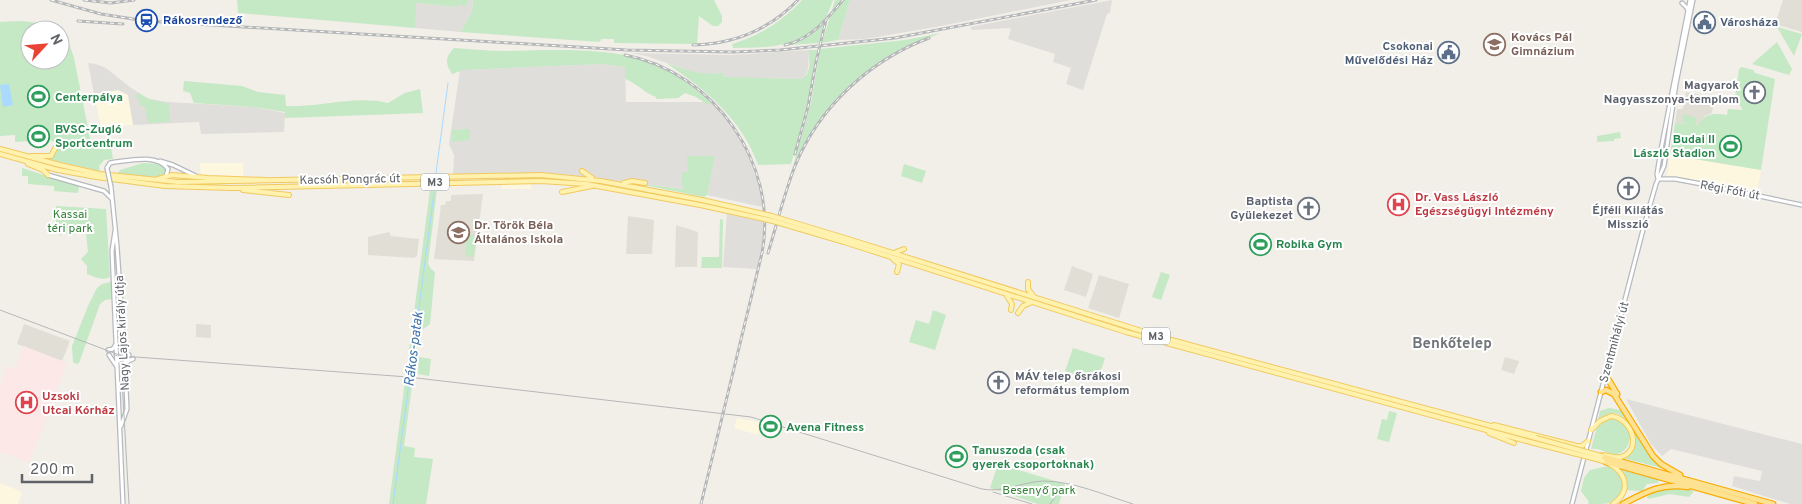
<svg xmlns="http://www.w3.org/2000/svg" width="1802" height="504" viewBox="0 0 1802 504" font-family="Overpass,sans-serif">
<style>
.commercial{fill:#fef7e0}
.industrial{fill:#e0deda}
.education{fill:#e1ded6}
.medical{fill:#fce8e6}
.green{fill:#c5e8c5}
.water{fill:#aadaff}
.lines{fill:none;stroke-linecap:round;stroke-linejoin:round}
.stream{stroke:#aadaff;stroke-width:1}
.secondary-casing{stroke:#b6babf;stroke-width:5.5}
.primary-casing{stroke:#f2c960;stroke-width:6}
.highway-casing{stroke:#f9ab00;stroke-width:7}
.secondary{stroke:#fff;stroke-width:3}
.primary{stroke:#fff2af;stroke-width:4}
.highway{stroke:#fde293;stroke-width:4.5}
.tram{stroke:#b6b7b8;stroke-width:1}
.rail-casing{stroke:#b6b7b8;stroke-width:3}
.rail{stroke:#fff;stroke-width:1;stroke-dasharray:4;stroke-linecap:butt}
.secondary-bridge-casing{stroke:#b6babf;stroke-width:5.5;stroke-linecap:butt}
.primary-bridge-casing{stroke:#f2c960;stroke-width:6;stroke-linecap:butt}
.secondary-bridge{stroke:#fff;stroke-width:3}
.primary-bridge{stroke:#fff2af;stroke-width:4}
.labels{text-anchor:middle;stroke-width:4;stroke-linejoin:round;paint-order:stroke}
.shield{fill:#fff;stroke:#8f9295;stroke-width:1}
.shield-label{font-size:11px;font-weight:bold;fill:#5f6368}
.transit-label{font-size:12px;font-weight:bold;fill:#164399;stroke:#fff;text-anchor:start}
.service-label{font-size:12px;font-weight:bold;fill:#4e5e75;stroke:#fff;text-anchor:start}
.education-label{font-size:12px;font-weight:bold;fill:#785e54;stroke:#fff;text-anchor:start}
.worship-label{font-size:12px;font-weight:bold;fill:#5b616d;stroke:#fff;text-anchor:end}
.leisure-label{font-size:12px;font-weight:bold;fill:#27864d;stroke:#fff;text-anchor:start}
.street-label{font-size:12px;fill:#5f6368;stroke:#fff}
.health-label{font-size:12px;font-weight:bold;fill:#be3a42;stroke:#fff;text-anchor:start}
.park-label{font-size:12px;fill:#348238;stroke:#fff}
.water-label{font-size:14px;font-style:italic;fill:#4174aa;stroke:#fff}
.quarter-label{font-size:15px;font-weight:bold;fill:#70757a;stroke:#fff}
</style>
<rect width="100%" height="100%" fill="#f1efe8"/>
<path class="commercial" d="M118,90L128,95L133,125L101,127L94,94Z
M1670,155L1761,170L1757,193L1667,176Z
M200,163H243V177H201Z
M502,183H531V189H502Z
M737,418L763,423L758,435L734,428Z
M0,483L22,492L18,504H0Z"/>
<path class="industrial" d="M458,0H473L472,11L461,32L415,28V3L457,7Z
M850,0H1071L941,26L865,39L838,40Z
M1112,0L1110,13L1107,14L1083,90L1066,84L1071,68L1053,62L1055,54L1008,39L1011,28L972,30L970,27Z
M809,50L808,70L805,76L801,79L708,77L646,56L631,53L733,55Z
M88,63L96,64L106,68L131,88L149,99L168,102L254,107L285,113L284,132L201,134L199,122L133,125L128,95L118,90L94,94Z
M603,64L625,67L626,102H711L726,118L745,147L758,183L763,207L707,195L715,156L688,172H681L684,189L562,174L525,173L453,174L454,155L449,144L460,70Z
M727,212L763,220V243L757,269L723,267Z
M1626,399L1802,444V504H1790L1732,486L1734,476L1760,481L1762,471L1671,449L1662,456L1651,444Z"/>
<path class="education" d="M1783,0H1802V32L1775,24Z
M1686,92L1715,97L1712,113L1705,116L1698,125L1675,123L1677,109H1683Z
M483,194L474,261L434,259L441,205H445L446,201H451V195Z
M628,216L654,220L652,254H626Z
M676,225L698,232L697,267H675Z
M389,232L391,236L419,239L417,256L414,258L368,255V237Z
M1072,266L1093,274L1086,297L1064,290Z
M1099,275L1129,284L1119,318L1088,308Z
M24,324L70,341L62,361L17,344Z
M196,324L211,325V338L196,337Z
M1505,357L1519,361L1514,374L1501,370Z"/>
<path class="medical" d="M24,346L67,363L29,463L0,452V388L8,366L16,368Z"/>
<path class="green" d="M237,0H468L466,7L458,4L457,7L416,3L415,28L238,13Z
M473,0H714L722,16V22L718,26H713L699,16L697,44L614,43V39H601L600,42L461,32L472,11Z
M802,0H833C830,8 827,18 821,24C798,48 763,48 733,48L732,44C760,35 782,22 802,0Z
M835,0H850L838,40L822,43Z
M21,21L39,23L56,30H30V60H60V32L66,34L74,58L91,143L110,142L113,159L104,160L99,166L100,171L43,158L53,156L59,144L50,140L15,142V135L0,136V22Z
M824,23L819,43L789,45L809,36Z
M1777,27L1802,34L1794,56Z
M941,33C864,61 818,103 789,180L811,103L820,49L905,40Z
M1777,42L1792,69L1789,75L1752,64Z
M454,48C472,49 490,51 508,51C549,50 603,47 644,60C669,69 691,84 711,102L708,105L696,97L685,93L678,98L656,99V97C644,93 637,83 625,79V67L603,64L463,70L452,74C445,63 445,58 454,48Z
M809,50H817L809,103L791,164L758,165C742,119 706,90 666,63C686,70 703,76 723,73V77L801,79C812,74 809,61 809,50Z
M1742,67L1753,70L1755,73L1775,79L1761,170L1670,155L1675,123L1688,124L1682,122L1683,114L1697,118L1696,125H1698C1705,113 1714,113 1727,115L1728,109L1743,110L1735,98L1739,69Z
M184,81L242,86L258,92L285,95L286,106C319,108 354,95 388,103L405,93L420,89L423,113L285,118V112L254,107L194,103L190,93L183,91Z
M138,93L149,99L169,104L170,122L148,123L145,106H139V99L135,97Z
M470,129V140L452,142V130Z
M1620,132L1621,138L1614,139V141L1597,142V136Z
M687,156H715L707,195L704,197L634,183L683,189L681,172H688Z
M143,163L160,164L167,169L166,176L162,177L120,175L118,173L120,170Z
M904,164L926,171L922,183L901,176Z
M22,168L79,186L78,193L54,191V186L28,184V176H22Z
M437,189L428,264L431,269L435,272L430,324L419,332L404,446L415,448L414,457L433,459L426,504H389L430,190Z
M56,206L106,209L110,277C103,281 94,277 87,274V266L81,259L88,252L86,233L61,234L60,236L56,229Z
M720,219L723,220L722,268H701L702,257H719Z
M469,235H474L476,237L474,256L472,257L465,255L467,236Z
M1161,272L1170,275L1161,300L1152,297Z
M111,282L113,299L105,300L100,304L79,363L76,364L73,362L72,346L88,306L97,288L102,284Z
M933,310L946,315L935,350L909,342L916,320L929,324Z
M1073,348L1105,358L1097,382L1065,371Z
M419,357L431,359L429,376L418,374Z
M1609,408L1620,410L1628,419L1640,439L1655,460L1666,469L1622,458C1627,455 1632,452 1634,447C1639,435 1626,413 1613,413C1608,413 1602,417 1598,420L1600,411Z
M1389,411L1397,413L1389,442L1377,439L1382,419L1387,420Z
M1615,418C1620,420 1625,422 1628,427C1633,436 1629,451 1618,454C1609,456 1600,447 1591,449L1597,426L1606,419Z
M998,464L1065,484L1059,504H1038L990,488Z
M1608,466C1621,470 1627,482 1620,494C1618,498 1617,501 1612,503C1606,504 1595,504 1588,504L1589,502L1581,491L1584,478L1590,470Z
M1622,470L1659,479L1658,483L1647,484L1642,491L1625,490V478L1621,471Z
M1663,488L1692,490L1694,491L1689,497L1670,494L1648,499L1647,497L1655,491Z"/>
<path class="water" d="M9,84L13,105L3,107L0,85Z"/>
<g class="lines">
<path class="stream" d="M436,173L448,83
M393,504L434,193"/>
<defs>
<path id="secondary" d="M1682,3L1687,8L1688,11
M160,161L173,165L196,176
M107,168L110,163L115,162C131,160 158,154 168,169L166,176
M48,175L104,191L112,199
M1658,179L1657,174L1662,144L1690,0
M1659,179H1675L1707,185L1802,205
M111,187L117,246L125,361L127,409L121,426
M115,231L112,251L123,504
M108,350L113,349L116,344
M109,355L117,367
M119,361L123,356L129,355
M125,366L128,361L133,359
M1572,504L1644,226L1656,184L1664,166L1676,84L1693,0"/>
<path id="primary" d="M0,149L60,165L100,174L178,182L541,175L601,181L702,200
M0,154L58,170L96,177L165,186L231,188L541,181L586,184L700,205
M31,156H51L58,143
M28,164L43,170L48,175
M582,171L592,178
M158,179L172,175L208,178L265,180
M624,183L632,181L645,183
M243,190L289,195
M562,192L592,186
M845,238L1164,338L1536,438
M844,242L1126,332L1534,443
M896,252L904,249
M893,259L899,264L897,272
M1028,282V289L1034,297
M1007,296L1012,304L1011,310
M1018,313L1023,306L1030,303
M1494,425L1577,446H1582L1588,441
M1591,430L1600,421L1611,416C1632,418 1643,450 1621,457C1615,458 1610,456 1604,455
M1489,433L1514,443
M1600,460C1622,466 1636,488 1613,504"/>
<path id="highway" d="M1605,374L1617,394
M1601,392L1606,390L1614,394L1653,456L1661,464L1680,475
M1601,456L1773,504
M1606,462L1755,504
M1623,504C1646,492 1661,483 1688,487"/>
</defs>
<use href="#secondary" class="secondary-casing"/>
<use href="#primary" class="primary-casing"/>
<use href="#highway" class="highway-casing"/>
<use href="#secondary" class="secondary"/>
<use href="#primary" class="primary"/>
<use href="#highway" class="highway"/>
<path class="tram" d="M0,310L122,356L408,377L751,417L982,489C1003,493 1022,482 1043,481C1073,481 1104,495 1133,504
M114,354L120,358L121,362L129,504
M993,492L1032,504
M1050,504L1061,489L1071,487"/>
<defs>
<path id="rail" d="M51,0L101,14L146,21L627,50L733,52L780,50L895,38L1096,0
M84,0L111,3L134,0
M78,21L123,24
M693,45C734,44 770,29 798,0
M785,45C811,39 827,19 843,0
M625,55C714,72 779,164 762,253L701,504
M795,154L808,107L816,62L826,20
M768,253C777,224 784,194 795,166C819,107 870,60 929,38"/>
</defs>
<use href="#rail" class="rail-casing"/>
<use href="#rail" class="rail"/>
<defs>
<path id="secondary-bridge" d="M107,168L111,187"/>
<path id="primary-bridge" d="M702,200L772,216L845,238
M700,205L773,221L844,242
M1536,438L1601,456
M1534,443L1600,460"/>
</defs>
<use href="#secondary-bridge" class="secondary-bridge-casing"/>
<use href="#primary-bridge" class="primary-bridge-casing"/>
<use href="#secondary-bridge" class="secondary-bridge"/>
<use href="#primary-bridge" class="primary-bridge"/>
</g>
<defs>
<symbol id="station-ring" viewBox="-11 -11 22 22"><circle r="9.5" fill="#fff" stroke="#1a4fb4" stroke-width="1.5"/><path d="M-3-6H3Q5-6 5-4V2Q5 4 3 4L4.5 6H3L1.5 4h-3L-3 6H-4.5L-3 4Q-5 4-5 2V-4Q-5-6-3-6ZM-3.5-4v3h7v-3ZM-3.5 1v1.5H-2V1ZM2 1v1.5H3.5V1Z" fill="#1a4fb4"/></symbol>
<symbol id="civic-ring" viewBox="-11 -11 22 22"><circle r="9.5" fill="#fff" stroke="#5c6f8a" stroke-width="1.5"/><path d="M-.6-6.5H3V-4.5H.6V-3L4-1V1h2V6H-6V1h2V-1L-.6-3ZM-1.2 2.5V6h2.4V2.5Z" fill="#5c6f8a"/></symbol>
<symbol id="university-ring" viewBox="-11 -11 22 22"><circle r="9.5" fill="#fff" stroke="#8d6e63" stroke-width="1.5"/><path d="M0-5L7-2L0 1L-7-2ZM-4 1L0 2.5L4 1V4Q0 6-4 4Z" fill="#8d6e63"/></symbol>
<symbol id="church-ring" viewBox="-11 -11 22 22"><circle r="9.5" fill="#fff" stroke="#6b7280" stroke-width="1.5"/><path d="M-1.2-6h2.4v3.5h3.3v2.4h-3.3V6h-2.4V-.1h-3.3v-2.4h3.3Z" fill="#6b7280"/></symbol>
<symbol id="stadium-ring" viewBox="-11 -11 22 22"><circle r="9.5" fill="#fff" stroke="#2e9e5b" stroke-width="1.5"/><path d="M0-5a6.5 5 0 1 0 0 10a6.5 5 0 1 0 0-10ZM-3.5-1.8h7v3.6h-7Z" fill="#2e9e5b"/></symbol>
<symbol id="hospital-ring" viewBox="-11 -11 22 22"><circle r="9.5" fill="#fff" stroke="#e0444e" stroke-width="1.5"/><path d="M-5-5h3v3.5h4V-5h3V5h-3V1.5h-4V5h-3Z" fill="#e0444e"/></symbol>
<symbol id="school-ring" viewBox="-11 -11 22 22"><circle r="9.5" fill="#fff" stroke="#8d6e63" stroke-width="1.5"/><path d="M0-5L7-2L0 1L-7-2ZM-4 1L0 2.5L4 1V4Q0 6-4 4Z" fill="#8d6e63"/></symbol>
</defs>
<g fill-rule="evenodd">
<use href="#station-ring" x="134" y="8" width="25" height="25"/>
<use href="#civic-ring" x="1692" y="10" width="25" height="25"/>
<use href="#university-ring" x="1482" y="32" width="25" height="25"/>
<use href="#civic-ring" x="1436" y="40" width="25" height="25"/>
<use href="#church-ring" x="1742" y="80" width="25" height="25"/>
<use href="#stadium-ring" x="26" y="84" width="25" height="25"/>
<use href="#stadium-ring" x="26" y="124" width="25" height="25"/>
<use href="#stadium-ring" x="1718" y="134" width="25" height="25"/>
<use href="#church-ring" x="1616" y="176" width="25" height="25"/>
<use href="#hospital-ring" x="1386" y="192" width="25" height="25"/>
<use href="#church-ring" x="1296" y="196" width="25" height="25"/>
<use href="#school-ring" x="446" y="220" width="25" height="25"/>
<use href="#stadium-ring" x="1248" y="232" width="25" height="25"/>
<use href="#church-ring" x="986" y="370" width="25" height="25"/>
<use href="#hospital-ring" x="14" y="390" width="25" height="25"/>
<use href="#stadium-ring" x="758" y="414" width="25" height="25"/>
<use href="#stadium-ring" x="944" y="444" width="25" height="25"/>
</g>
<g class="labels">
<g class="shield">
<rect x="421" y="173.5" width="28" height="17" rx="4"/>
<rect x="1142" y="327.5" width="28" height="17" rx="4"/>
</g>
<g class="shield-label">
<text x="435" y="186">M3</text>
<text x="1156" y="340">M3</text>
</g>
<g class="transit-label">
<text x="163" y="24">Rákosrendező</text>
</g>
<g class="service-label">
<text x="1720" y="26">Városháza</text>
<text x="1433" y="50" text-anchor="end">Csokonai<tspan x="1433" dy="14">Művelődési Ház</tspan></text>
</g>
<g class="education-label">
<text x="1511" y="41">Kovács Pál<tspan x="1511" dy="14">Gimnázium</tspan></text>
<text x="474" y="229">Dr. Török Béla<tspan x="474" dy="14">Általános Iskola</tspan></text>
</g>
<g class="worship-label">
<text x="1739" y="89">Magyarok<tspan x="1739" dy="14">Nagyasszonya-templom</tspan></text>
<text x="1293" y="205">Baptista<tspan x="1293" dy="14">Gyülekezet</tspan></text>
<text x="1628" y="214" text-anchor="middle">Éjféli Kilátás<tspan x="1628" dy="14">Misszió</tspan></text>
<text x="1015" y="380" text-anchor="start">MÁV telep ősrákosi<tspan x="1015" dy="14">református templom</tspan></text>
</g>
<g class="leisure-label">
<text x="55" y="101">Centerpálya</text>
<text x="55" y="133">BVSC-Zugló<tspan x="55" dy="14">Sportcentrum</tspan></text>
<text x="1715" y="143" text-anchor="end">Budai II<tspan x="1715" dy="14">László Stadion</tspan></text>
<text x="1276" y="248">Robika Gym</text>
<text x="786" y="431">Avena Fitness</text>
<text x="972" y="454">Tanuszoda (csak<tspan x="972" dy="14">gyerek csoportoknak)</tspan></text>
</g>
<g class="street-label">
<text transform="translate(350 179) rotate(-1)" y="4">Kacsóh Pongrác út</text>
<text transform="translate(1730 190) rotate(11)" y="4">Régi Fóti út</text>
<text transform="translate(122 333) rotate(-93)" y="4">Nagy Lajos király útja</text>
<text transform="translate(1614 342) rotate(-75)" y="4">Szentmihályi út</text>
</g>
<g class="health-label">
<text x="1415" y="201">Dr. Vass László<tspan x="1415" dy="14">Egészségügyi Intézmény</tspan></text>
<text x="42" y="400">Uzsoki<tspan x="42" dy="14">Utcai Kórház</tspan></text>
</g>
<g class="park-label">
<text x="70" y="218">Kassai<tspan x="70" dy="14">téri park</tspan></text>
<text x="1039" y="494">Besenyő park</text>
</g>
<g class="water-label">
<text transform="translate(413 349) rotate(-83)" y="5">Rákos-patak</text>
</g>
<g class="quarter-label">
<text x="1452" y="348">Benkőtelep</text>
</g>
</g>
<g transform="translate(45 45) rotate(64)"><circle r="24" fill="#ffffff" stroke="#bfc1c3"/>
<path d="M0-4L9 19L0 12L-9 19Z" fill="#ea4335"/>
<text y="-8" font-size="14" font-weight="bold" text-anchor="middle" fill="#5f6368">N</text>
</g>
<path d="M22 474v8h70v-8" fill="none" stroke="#5f6368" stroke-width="2.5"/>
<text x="30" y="474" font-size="15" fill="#5f6368" stroke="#ffffff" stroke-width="4" paint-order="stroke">200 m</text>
</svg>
